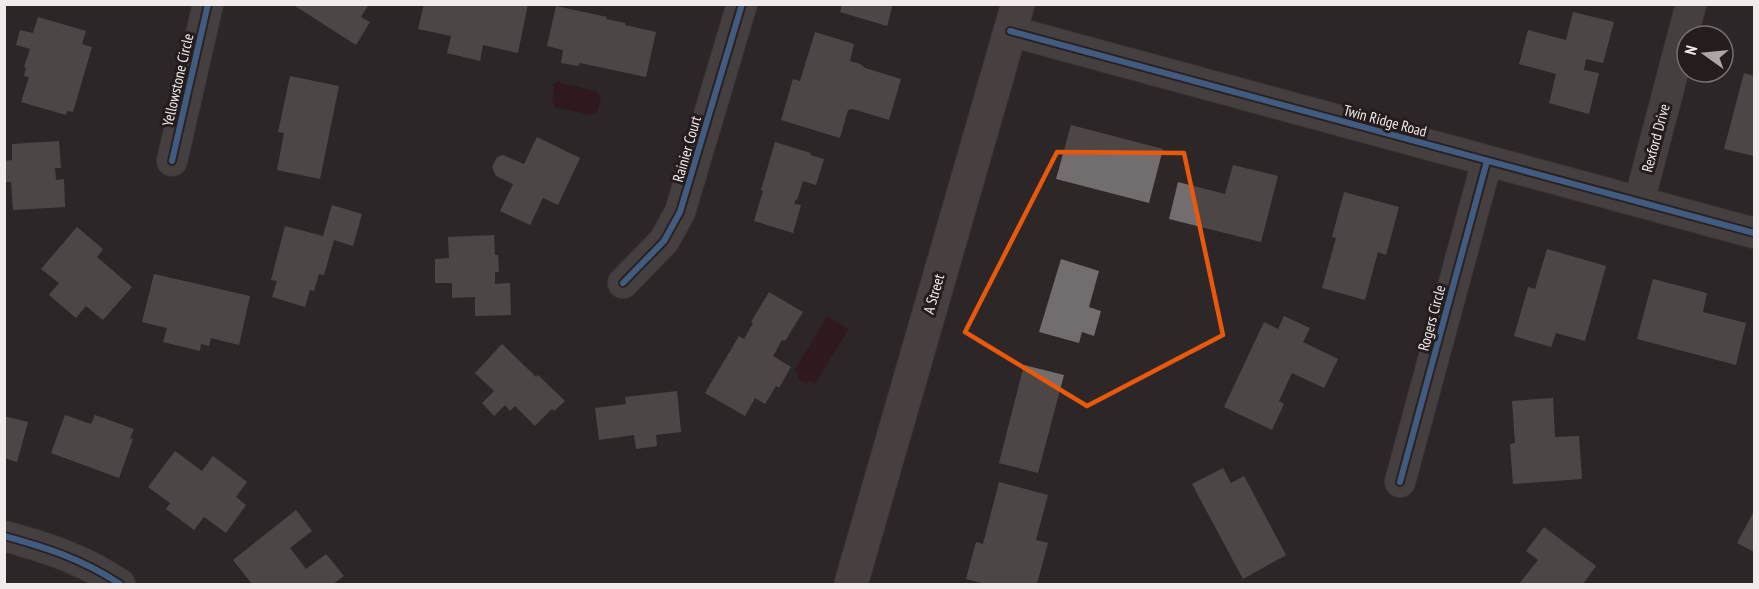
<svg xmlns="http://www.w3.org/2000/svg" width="1759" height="589" viewBox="0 0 1759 589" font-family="'PT Sans Narrow',sans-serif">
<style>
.water{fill:#310b13}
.building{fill:#726d6e}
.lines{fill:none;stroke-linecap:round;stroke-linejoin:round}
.minor-casing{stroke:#494545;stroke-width:32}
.major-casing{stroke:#494545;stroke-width:35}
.minor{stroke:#625e5e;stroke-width:30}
.major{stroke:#685e5f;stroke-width:33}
.cycleway-casing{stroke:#251c1d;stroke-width:10}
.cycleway{stroke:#5a9eea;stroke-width:6}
.marked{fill:none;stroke:#e8590c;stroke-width:4.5;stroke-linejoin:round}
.labels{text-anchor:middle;stroke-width:6;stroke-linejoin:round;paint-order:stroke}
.street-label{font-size:15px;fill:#f2ebec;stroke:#251c1d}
</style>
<rect width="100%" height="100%" fill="#2d2728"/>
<path class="water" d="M560,80L561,83L596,91L601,97L598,111L590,115L555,107L552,100L554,88L552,85Z
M827,316L849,329L815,384L810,380L807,384L797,378L799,374L794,371Z"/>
<path class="building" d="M292,4H369L361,17L370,22L356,45Z
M424,4H528L518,53L483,45L480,61L447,53L451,36L418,29Z
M842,4H893L887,26L840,12Z
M556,6L607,17L606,19L625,23V25L656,32L646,77L580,63L578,66L561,63L563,50L547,46Z
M1573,12L1614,22L1603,63L1586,59L1584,70L1599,73L1589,114L1549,103L1556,74L1519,64L1528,30L1566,40Z
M38,17L86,31L82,44L92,47L73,112L67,111L66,115L21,102L29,77L24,76L26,68L24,67L30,49L16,45L20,30L33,33Z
M815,32L854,44L850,61L860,64L865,68L901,79L889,120L853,109L848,110L840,138L781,120L793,79L800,81Z
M1744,73L1754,76V156L1724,149Z
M290,76L339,86L320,179L277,170L284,133L278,132Z
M1071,125L1163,149L1149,203L1056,179Z
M537,137L580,158L558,205L543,198L530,225L500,211L513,184L496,176L492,167L497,157L503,155L524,164Z
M59,141L61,168H55L56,180L64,179L65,207L13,210L11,182H5V161L12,160V144Z
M775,142L811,153L810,155L824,159L816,185L803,181L797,200L796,199L794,204L801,205L793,233L754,221L763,191L761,190Z
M1233,165L1278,176L1261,242L1169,219L1178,182L1225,194Z
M1344,192L1399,207L1386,255L1378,252L1365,300L1322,288L1336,238L1332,237Z
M332,205L362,214L353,246L334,240L324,275L319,274L314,291L310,290L305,307L272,297L277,281L271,280L285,226L323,236Z
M77,227L103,249L97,257L132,287L103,320L86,306L76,318L49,295L59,283L41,269Z
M494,235L495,255H498L499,272H495V284L510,283L511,315L475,316V297L452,298V283H435V259L449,258L448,237Z
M1547,249L1606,266L1585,341L1556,333L1551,347L1514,336L1528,287L1535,289Z
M1061,259L1099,271L1089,307L1101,311L1094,336L1082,332L1079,343L1039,332Z
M154,274L250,296L239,345L211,338L209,346L201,344L200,351L163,342L167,328L142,322Z
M1653,279L1707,293L1703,312L1746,323L1736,365L1637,339Z
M769,292L803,312L785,341L782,340L773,356L791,367L779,388L776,386L765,404L755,398L745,416L705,393L739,336L744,339L753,323L751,322Z
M1284,316L1310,328L1303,342L1338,359L1324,388L1292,373L1279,401L1284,404L1272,430L1224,407L1264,322L1278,329Z
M502,344L536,377L538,375L565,401L554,411L552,409L535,426L515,406L510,411L505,405L494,416L482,403L494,391L475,373Z
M1024,365L1064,375L1038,473L999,463Z
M677,391L681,432L656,435L657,446L636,449L634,435L599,440L595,408L626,404L625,397Z
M1553,398L1555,437L1579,436L1582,479L1513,484L1510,444L1515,443L1512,401Z
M65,415L91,424L95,415L134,429L130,438L133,439L119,478L51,453Z
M4,416L28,422L17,462L4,458Z
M175,451L202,471L213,456L247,482L236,497L246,505L226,533L204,517L194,530L166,509L170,503L148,487Z
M1223,468L1231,483L1244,476L1286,555L1243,579L1192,484Z
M999,482L1048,495L1036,540L1048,543L1037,584H986L966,579L976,542L983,544Z
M296,510L312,531L290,548L306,569L326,554L344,576L333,584H252L233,560Z
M1754,511V552L1737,543Z
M1544,527L1596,566L1583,584H1519L1538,560L1526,551Z"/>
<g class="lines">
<defs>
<path id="minor" d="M1010,31L1754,233
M172,161L208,4
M1639,202L1691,4
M623,283L664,241L680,212L742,4
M1400,482L1487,161
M4,536C48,548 82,559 120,584"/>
<path id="major" d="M851,584L1018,4"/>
</defs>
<use href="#minor" class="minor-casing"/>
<use href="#major" class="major-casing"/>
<use href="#minor" class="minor"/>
<use href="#major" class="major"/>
<defs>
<path id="cycleway" d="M1010,31L1754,233
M172,161L208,4
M623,283L664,241L680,212L742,4
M1400,482L1487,161
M4,536C48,548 82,559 120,584"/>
</defs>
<use href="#cycleway" class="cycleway-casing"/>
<use href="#cycleway" class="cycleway"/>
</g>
<path d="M0 0H1759V589H0ZM1057,152L1184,153L1223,335L1087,406L965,332Z" fill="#2d2728" fill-opacity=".55" fill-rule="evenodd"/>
<path class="marked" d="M1057,152L1184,153L1223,335L1087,406L965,332Z"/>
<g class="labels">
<g class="street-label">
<text transform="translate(178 80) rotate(-77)" y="5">Yellowstone Circle</text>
<text transform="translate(1385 121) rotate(15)" y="5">Twin Ridge Road</text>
<text transform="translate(1656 138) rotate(-75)" y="5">Rexford Drive</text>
<text transform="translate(687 149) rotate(-74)" y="5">Rainier Court</text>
<text transform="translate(934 294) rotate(-74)" y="5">A Street</text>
<text transform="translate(1432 318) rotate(-75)" y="5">Rogers Circle</text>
</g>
</g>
<rect width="1759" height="589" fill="none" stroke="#f2ebec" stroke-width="12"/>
<g transform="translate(1705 54) rotate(285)"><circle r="28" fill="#251c1d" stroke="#776f70" stroke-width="1.5"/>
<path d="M0-4.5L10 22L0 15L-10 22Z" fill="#ada6a7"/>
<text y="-9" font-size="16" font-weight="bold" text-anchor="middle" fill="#f2ebec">N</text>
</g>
</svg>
